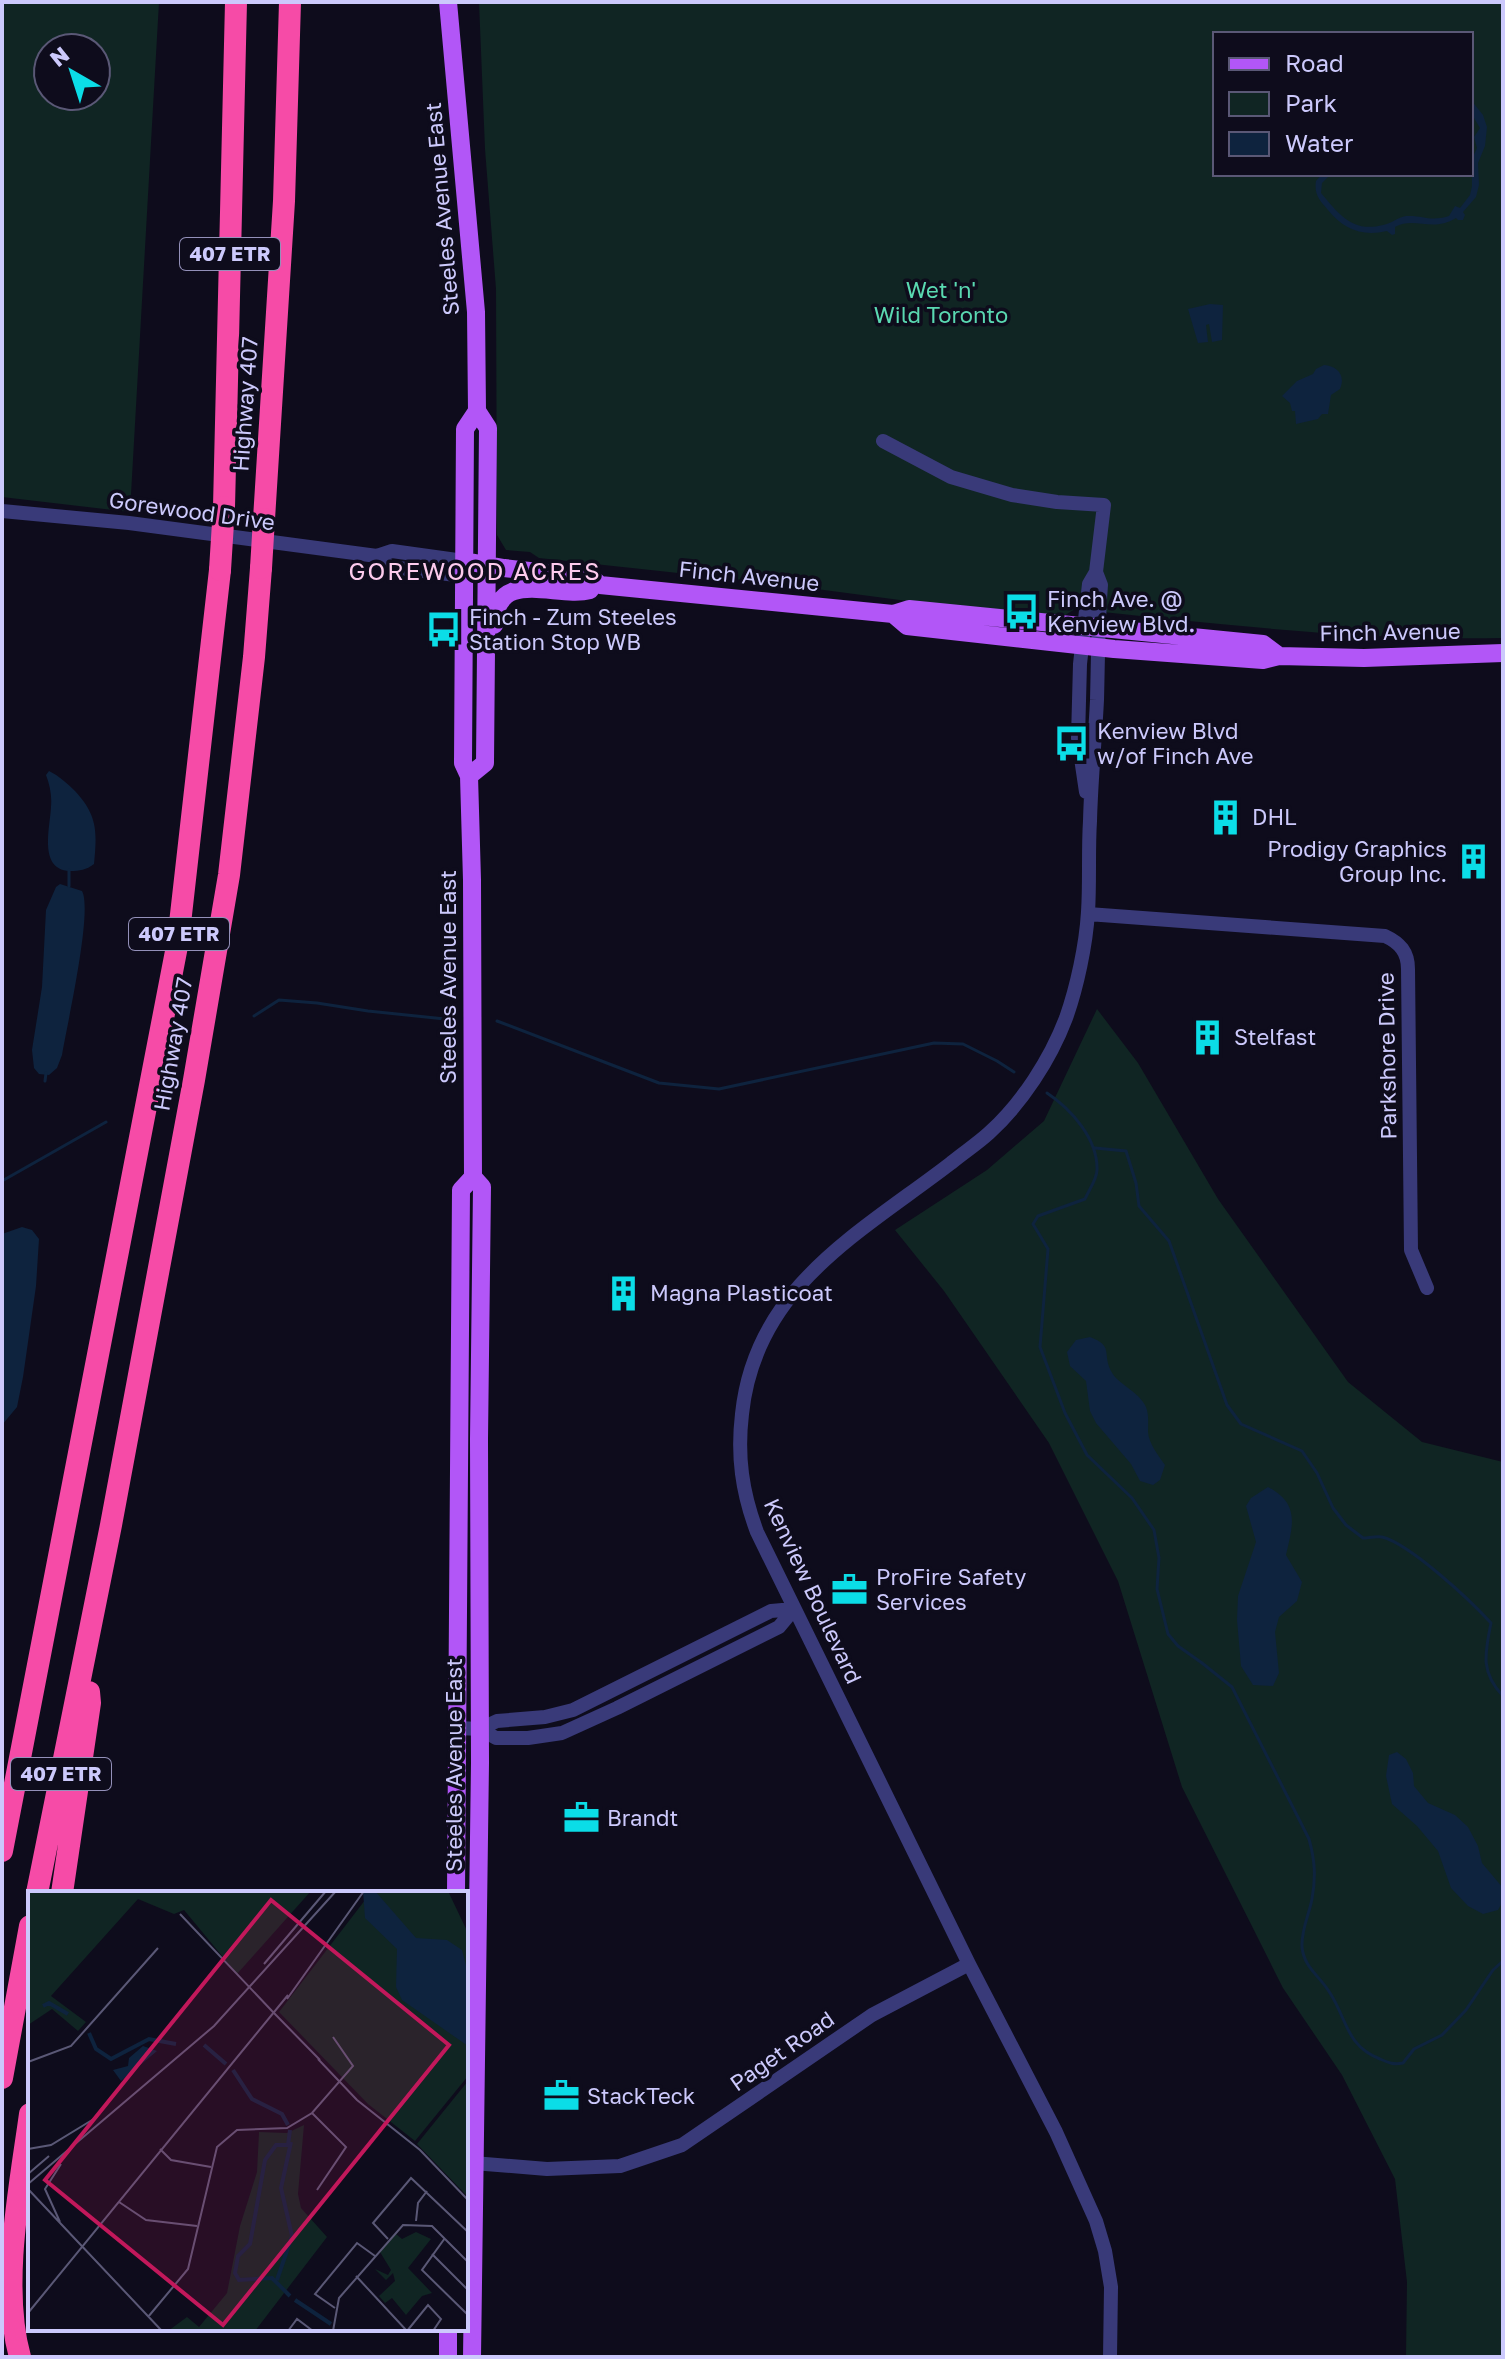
<svg xmlns="http://www.w3.org/2000/svg" width="1505" height="2359" viewBox="0 0 1505 2359" font-family="'Golos Text',sans-serif">
<style>
.green{fill:#102523;fill-rule:evenodd}
.water{fill:#0e233e}
.lines{fill:none;stroke-linecap:round;stroke-linejoin:round}
.stream{stroke:#0e233e;stroke-width:3}
.minor{stroke:#393a79;stroke-width:14}
.major{stroke:#b256f7;stroke-width:18}
.highway{stroke:#f64ba7;stroke-width:22}
.highway-bridge{stroke:#f64ba7;stroke-width:22}
.labels{text-anchor:middle;stroke-width:7;stroke-linejoin:round;paint-order:stroke}
.shield{fill:#0e0c1c;stroke:#9390b9;stroke-width:2}
.shield-label{font-size:20px;font-weight:bold;fill:#ccc9fc}
.street-label{font-size:22px;fill:#ccc9fc;stroke:#0e0c1c}
.park-label{font-size:22px;fill:#5ad8b1;stroke:#0e0c1c}
.poi-label{font-size:22px;fill:#ccc9fc;stroke:#0e0c1c;text-anchor:start}
.neighbourhood-label{font-size:24px;letter-spacing:2px;fill:#fdcbed;stroke:#0e0c1c}
.inset-river{fill:none;stroke:#0e233e;stroke-width:4}
.inset-road{fill:none;stroke:#5a5876;stroke-width:2}
.view{fill:#c2185b;fill-opacity:0.15;stroke:#c2185b;stroke-width:4}
.inset-edge{fill:none;stroke:#ccc9fc;stroke-width:4}
</style>
<rect width="100%" height="100%" fill="#0e0c1c"/>
<path class="green" d="M2,2H159L130,512L2,497ZM96,48V96H48V48Z
M479,2H1503V638C1360,641 1217,624 1075,609L1062,617L915,602L771,583L539,558L530,552L506,550L497,535L496,289L485,149ZM1215,34H1471V174H1215Z
M1097,1009L1138,1063L1218,1199L1348,1382L1422,1442L1503,1462V2357H1406L1407,2282L1395,2179L1342,2075L1283,1988L1182,1787L1118,1581L1049,1443L944,1291L895,1230L987,1170L1044,1121Z"/>
<path class="water" d="M1471,100L1483,115L1487,127L1485,146L1478,163L1479,185L1476,197L1463,212L1465,215L1463,220H1458L1456,218C1432,233 1415,216 1395,227V234L1392,235L1387,231C1362,237 1343,229 1328,210C1319,200 1314,194 1316,181L1322,174H1331L1322,183L1321,193C1339,214 1352,233 1383,225C1391,224 1398,217 1406,216C1424,215 1429,222 1449,216L1455,206L1460,208L1470,195L1472,186V159L1477,148L1474,137L1480,128L1471,113Z
M1210,304L1223,305L1222,340L1212,342L1209,324L1206,325L1208,342L1198,343L1188,309Z
M1324,365C1337,366 1346,375 1340,389L1331,395L1328,414H1322L1318,419L1296,424L1295,411H1292L1290,403L1282,396L1297,381L1313,374L1316,369Z
M49,771C59,776 67,783 75,791C98,816 97,832 94,864C86,870 80,871 70,871C38,870 50,828 51,807C52,795 50,786 46,775Z
M60,884L82,891C93,911 67,1025 62,1055L57,1068L49,1075L39,1074L34,1068L32,1050L42,987L46,910L56,887Z
M22,1227L32,1230L39,1239L36,1286L23,1377L17,1407L2,1425V1234Z
M1090,1337C1114,1346 1102,1353 1111,1371C1118,1385 1139,1391 1146,1407C1149,1415 1148,1423 1148,1432C1149,1444 1158,1455 1165,1465L1160,1480L1153,1485L1140,1481L1131,1464L1096,1423L1090,1411L1086,1381L1070,1366L1067,1352L1076,1340Z
M1268,1487C1300,1504 1293,1525 1286,1555L1302,1582L1297,1601L1279,1617L1275,1632L1279,1673L1273,1686L1253,1685L1241,1666L1237,1620L1238,1596L1256,1542L1246,1506L1251,1498Z
M1397,1752L1406,1759L1413,1773L1414,1786L1428,1803L1455,1815L1468,1827L1478,1846L1482,1863L1503,1888V1901L1498,1910L1483,1914L1468,1906L1451,1888L1438,1851L1417,1826L1392,1804L1386,1776L1389,1755Z"/>
<g class="lines">
<path class="stream" d="M69,870V886
M254,1016L279,1000L317,1003L368,1011L445,1019
M497,1021L659,1083L719,1089L934,1043L963,1044L997,1061L1014,1072
M45,1081L46,1073
M1047,1093C1071,1109 1098,1139 1097,1170C1097,1179 1089,1190 1085,1199L1038,1216L1033,1224L1048,1249L1040,1347L1065,1413L1087,1455L1132,1498L1154,1530L1159,1558L1157,1589L1168,1634L1178,1646L1202,1663L1232,1687L1309,1839C1315,1861 1316,1876 1312,1899C1309,1915 1301,1930 1302,1947C1304,1968 1320,1976 1330,1993C1347,2019 1346,2046 1380,2059C1389,2063 1394,2065 1403,2063L1414,2049L1442,2035L1466,2010L1493,1970L1503,1961
M1095,1148L1126,1151L1136,1183L1139,1206L1169,1241L1227,1405L1241,1424L1302,1451L1317,1473L1333,1508L1346,1525L1363,1538C1368,1538 1376,1536 1382,1537C1410,1544 1470,1600 1491,1623C1485,1653 1480,1672 1503,1696
M2,1181L106,1122"/>
<path class="minor" d="M883,441L951,477L1012,495L1057,502L1104,505L1096,572L1089,584L1080,664L1078,738L1086,792
M2,511L129,523L377,556L392,551L464,561
M377,556L390,567L464,576
M1096,572L1101,585C1098,623 1098,662 1097,700C1095,740 1091,781 1090,821C1088,851 1090,881 1088,912C1086,945 1077,987 1066,1018C1050,1060 1022,1103 989,1133C977,1144 963,1153 951,1163C860,1233 755,1287 742,1414C737,1456 742,1492 757,1532L969,1964L1056,2132L1096,2221L1105,2251L1111,2287L1110,2357
M1088,914L1385,936C1400,943 1408,952 1408,969L1411,1250L1427,1288
M458,1728L480,1729L497,1721L545,1717L573,1710L771,1611L794,1609
M480,1729L496,1738H528L562,1733L617,1708L779,1627L794,1609
M473,2163L547,2169L620,2166L682,2145L872,2015L969,1964"/>
<path class="major" d="M448,2L476,312L477,411L488,428L485,763L469,776
M464,561L504,568L592,578L600,585L893,614L909,609L1263,644L1279,656
M893,614L907,626L1114,649L1263,660L1279,656L1364,658L1503,653
M494,625C496,566 557,599 590,590
M456,1893L461,1190L473,1177
M448,2357V2329
M472,2357L480,1763L479,1439L482,1187L473,1177L472,880L469,776L463,763L465,429L477,411"/>
<path class="highway" d="M224,507L236,2
M264,519L284,201L290,2
M2,1851L178,941L220,570
M37,1893L111,1525L194,1080L229,875L254,657L261,568
M62,1893L90,1703L89,1692
M2,2078L30,1926
M20,2357C0,2286 20,2187 30,2114"/>
<path class="highway-bridge" d="M261,568L264,519
M220,570L224,507"/>
</g>
<defs>
<symbol id="bus-bare" viewBox="-9 -9 18 18"><path d="M-5-6H5V4H4V6H2V4H-2V6H-4V4H-5ZM-3.5-4V0h7V-4ZM-3.5 1.2v1.5H-2V1.2ZM2 1.2v1.5H3.5V1.2Z" fill="#0bdde7" stroke="#0e0c1c" stroke-width="2.5" paint-order="stroke"/></symbol>
<symbol id="building-bare" viewBox="-9 -9 18 18"><path d="M-4-6H4V6H1V3H-1V6H-4ZM-2.5-4.3h1.7v1.8h-1.7ZM.8-4.3h1.7v1.8H.8ZM-2.5-1h1.7V.8h-1.7ZM.8-1h1.7V.8H.8Z" fill="#0bdde7" stroke="#0e0c1c" stroke-width="2.5" paint-order="stroke"/></symbol>
<symbol id="office-bare" viewBox="-9 -9 18 18"><path d="M-6-3h4V-5.5h4V-3h4V5H-6ZM-1-4.5V-3h2v-1.5ZM-6 0V1H6V0Z" fill="#0bdde7" stroke="#0e0c1c" stroke-width="2.5" paint-order="stroke"/></symbol>
</defs>
<g fill-rule="evenodd">
<use href="#bus-bare" x="996" y="586" width="51" height="51"/>
<use href="#bus-bare" x="418" y="604" width="51" height="51"/>
<use href="#bus-bare" x="1046" y="718" width="51" height="51"/>
<use href="#building-bare" x="1200" y="792" width="51" height="51"/>
<use href="#building-bare" x="1448" y="836" width="51" height="51"/>
<use href="#building-bare" x="1182" y="1012" width="51" height="51"/>
<use href="#building-bare" x="598" y="1268" width="51" height="51"/>
<use href="#office-bare" x="824" y="1564" width="51" height="51"/>
<use href="#office-bare" x="556" y="1792" width="51" height="51"/>
<use href="#office-bare" x="536" y="2070" width="51" height="51"/>
</g>
<g class="labels">
<g class="shield">
<rect x="180" y="238" width="100" height="32" rx="6"/>
<rect x="129" y="918" width="100" height="32" rx="6"/>
<rect x="11" y="1758" width="100" height="32" rx="6"/>
</g>
<g class="shield-label">
<text x="230" y="261">407 ETR</text>
<text x="179" y="941">407 ETR</text>
<text x="61" y="1781">407 ETR</text>
</g>
<g class="street-label">
<text transform="translate(442 209) rotate(-95)" y="8">Steeles Avenue East</text>
<text transform="translate(245 404) rotate(-86)" y="8">Highway 407</text>
<text transform="translate(192 511) rotate(8)" y="8">Gorewood Drive</text>
<text transform="translate(749 576) rotate(6)" y="8">Finch Avenue</text>
<text transform="translate(1390 632) rotate(-1)" y="8">Finch Avenue</text>
<text transform="translate(448 977) rotate(-90)" y="8">Steeles Avenue East</text>
<text transform="translate(173 1044) rotate(-80)" y="8">Highway 407</text>
<text transform="translate(1387 1056) rotate(-91)" y="8">Parkshore Drive</text>
<text transform="translate(813 1591) rotate(65)" y="8">Kenview Boulevard</text>
<text transform="translate(454 1765) rotate(-90)" y="8">Steeles Avenue East</text>
<text transform="translate(782 2051) rotate(-35)" y="8">Paget Road</text>
</g>
<g class="park-label">
<text x="941" y="298">Wet 'n'<tspan x="941" dy="25">Wild Toronto</tspan></text>
</g>
<g class="poi-label">
<text x="1047" y="607">Finch Ave. @<tspan x="1047" dy="25">Kenview Blvd.</tspan></text>
<text x="469" y="625">Finch - Zum Steeles<tspan x="469" dy="25">Station Stop WB</tspan></text>
<text x="1097" y="739">Kenview Blvd<tspan x="1097" dy="25">w/of Finch Ave</tspan></text>
<text x="1252" y="825">DHL</text>
<text x="1447" y="857" text-anchor="end">Prodigy Graphics<tspan x="1447" dy="25">Group Inc.</tspan></text>
<text x="1234" y="1045">Stelfast</text>
<text x="650" y="1301">Magna Plasticoat</text>
<text x="876" y="1585">ProFire Safety<tspan x="876" dy="25">Services</tspan></text>
<text x="607" y="1826">Brandt</text>
<text x="587" y="2104">StackTeck</text>
</g>
<g class="neighbourhood-label">
<text x="475" y="580">GOREWOOD ACRES</text>
</g>
</g>
<g transform="translate(28 1891)">
<rect width="440" height="440" fill="#0e0c1c"/>
<path d="M0,0H283L209,83L156,19L146,23L110,8L23,105L58,131L50,140L24,118L0,134ZM344,0H420L440,42V185L387,250L340,213L251,121ZM440,190V306L389,253ZM276,234L270,303L273,317L299,346L227,440H140L159,426L171,436L199,402L212,335L229,281L231,241L259,242ZM388,341L403,348L380,377L404,402L394,405L378,424L364,407L357,412L351,405L367,390L365,382L358,389L347,378L360,384L363,379L352,361L368,343L374,348Z" fill="#102523"/>
<path d="M335,0H347L388,47L419,49L434,59L440,82V155L374,109L368,96L369,58L337,27ZM115,155L129,160L93,190L85,179L100,175L101,167Z" fill="#0e233e"/>
<path class="inset-river" d="M15,115L21,112L40,123M61,142L68,158L83,168L121,148L148,153M176,154L198,173M205,179L224,208L254,223L260,234M249,389L264,345L253,297L263,251M262,405L244,387L211,389L207,382L210,365L222,353L237,269L248,254H260L262,239M267,409L303,433"/>
<path class="inset-road" d="M152,23L244,120M236,73L298,0M259,108L336,0M244,120L292,169M290,168L329,209L392,259L440,309M0,171L43,155L130,57M284,222L318,256L289,299M0,258L23,254L69,226M132,258L143,269L183,276M0,283L21,265M0,293L186,135L308,0M0,298L134,440M91,311L118,329L169,335M388,330L390,312L399,300M32,331L17,298L33,273M417,347L394,379L440,424M360,348L345,332L383,287L440,341M404,363L440,399M328,385L379,440M307,417L287,403L329,352L347,365M0,422L260,104M120,426L160,378L189,256L209,239L259,237L284,222L325,175L305,146M260,440L269,428L285,440M305,440L311,407L375,334L404,335L440,371M379,440L400,414L413,428L405,440"/>
<path class="view" d="M243,9L421,154L195,434L17,289Z"/>
<rect width="440" height="440" class="inset-edge"/>
</g>
<rect width="1505" height="2359" fill="none" stroke="#ccc9fc" stroke-width="8"/>
<rect x="1213" y="32" width="260" height="144" fill="#0e0c1c" stroke="#5a5876" stroke-width="2"/>
<rect x="1229" y="58" width="40" height="12" fill="#b256f7" stroke="#5a5876" stroke-width="2"/>
<text x="1285" y="72" font-size="24" fill="#ccc9fc">Road</text>
<rect x="1229" y="92" width="40" height="24" fill="#102523" stroke="#5a5876" stroke-width="2"/>
<text x="1285" y="112" font-size="24" fill="#ccc9fc">Park</text>
<rect x="1229" y="132" width="40" height="24" fill="#0e233e" stroke="#5a5876" stroke-width="2"/>
<text x="1285" y="152" font-size="24" fill="#ccc9fc">Water</text>
<g transform="translate(72 72) rotate(321)"><circle r="38" fill="#0e0c1c" stroke="#5a5876" stroke-width="2"/>
<path d="M0-6L14 30L0 20L-14 30Z" fill="#0bdde7"/>
<text y="-12" font-size="22" font-weight="bold" text-anchor="middle" fill="#ccc9fc">N</text>
</g>
</svg>
